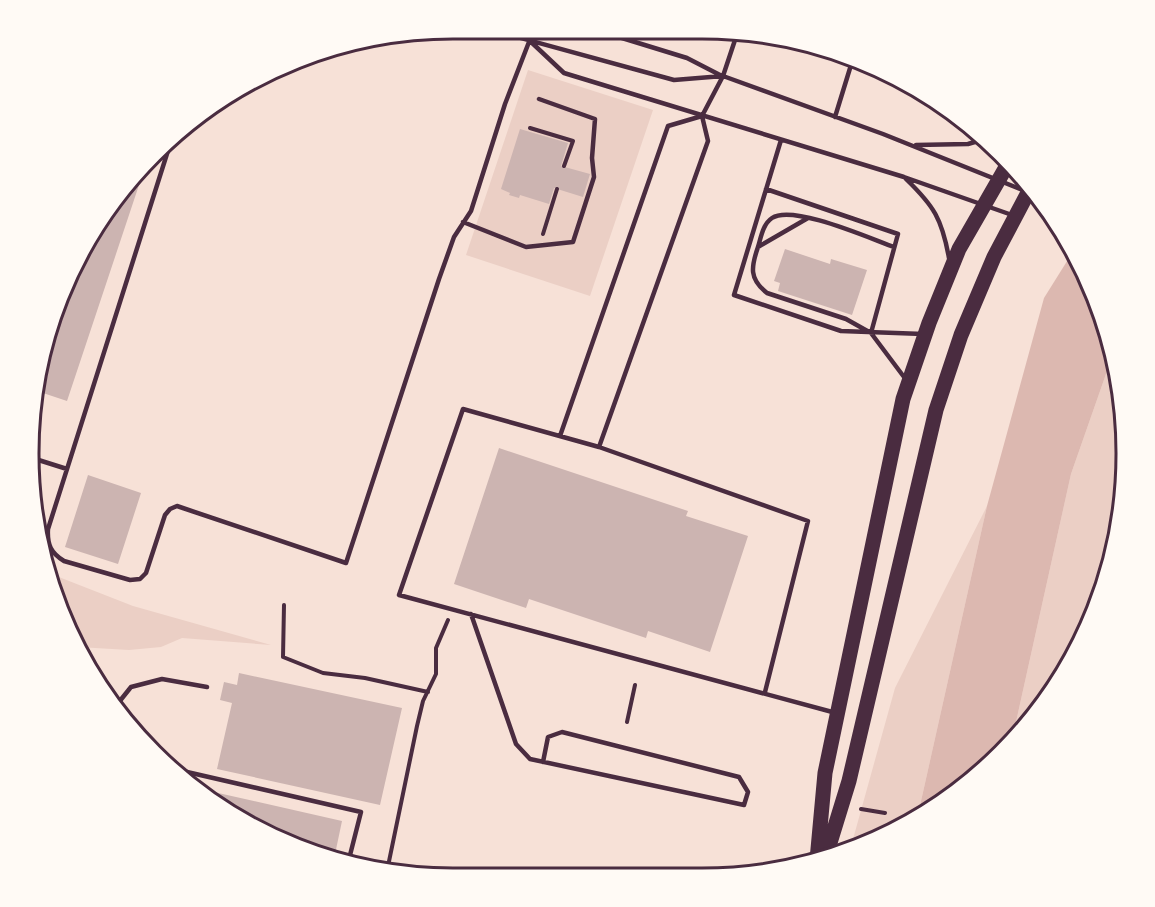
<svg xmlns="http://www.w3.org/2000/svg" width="1155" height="907" viewBox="0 0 1155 907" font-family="'Sofia Sans Condensed',sans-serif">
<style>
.green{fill:#ebcfc5}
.water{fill:#dcb8b0}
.building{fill:#ccb4b1}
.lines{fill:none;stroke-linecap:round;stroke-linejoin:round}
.path{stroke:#4a2c40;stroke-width:4}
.service{stroke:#4a2c40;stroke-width:4.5}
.primary{stroke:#4a2c40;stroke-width:15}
.rim{fill:none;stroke:#4a2c40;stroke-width:3}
</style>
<rect width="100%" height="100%" fill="#f7e1d7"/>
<path class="green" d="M528,70L653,110L590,296L466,255Z
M1113,354C1145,493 1111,635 1012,740L1071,474Z
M987,506L917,819L850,850L895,688Z
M46,572L133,606L271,645L182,638L161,647L129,650L78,647Z"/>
<path class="water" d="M1074,250L1104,317L1113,354L1071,474L1012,740L982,773L917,819L987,506L1044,298Z"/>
<path class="building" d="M520,129L568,143L561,166L590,174L583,197L554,188L549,204L520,195L519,198L509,195L510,193L501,189Z
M147,161L67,401L37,391L43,344L85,241Z
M785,249L830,264L831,259L867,270L852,315L778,291L780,283L774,281Z
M499,448L688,511L686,516L748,536L710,652L648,631L646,638L529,599L526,608L454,584Z
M88,475L141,493L118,564L65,547Z
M239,673L402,708L380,805L217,769L232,703L220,700L224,682L237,685Z
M196,788L342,821L334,859L291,846L217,807Z"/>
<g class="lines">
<path class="path" d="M530,128L573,141L564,166
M543,234L557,189
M284,605L283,657L323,673L365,678L428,692
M627,722L635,685
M861,809L885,813
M387,871L417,726L423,701L436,674V648L448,620"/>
<path class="service" d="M488,29L674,80L723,76L883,134L1025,191
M609,29L622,38L687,58L720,75
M530,41L564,73L904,177L1012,215
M835,117L851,65
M172,138L48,529C47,545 51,553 64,561L130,580L140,579L146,573L165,515L170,509L177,506L346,563L439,279L454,237L471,211L505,104L534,29
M781,140L734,295L841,331L923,334
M916,145L968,144L985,139
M906,179C934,206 942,219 949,258
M766,189L898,234L871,333
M808,218L758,247C751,267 749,279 767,293L846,319L871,333L907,381
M463,222L526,247L573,242L594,177L592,158L595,119L539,99
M758,247C761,237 763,224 772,218C793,204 871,239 894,247
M560,436L668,126L702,116
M599,447L708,141L702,116L723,76L738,31
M29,457L67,469
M471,614L516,744L530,759L744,805L748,792L739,777L562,732L548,737L543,762
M765,692L808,521L599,447L463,409L399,595L836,713
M115,707L131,687L162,679L207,687
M174,769L361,812L348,863"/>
<path class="primary" d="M825,859L849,781L936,410L961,335L994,257L1031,187
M817,860L825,773L903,399L929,323L959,249L1009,162"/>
</g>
<path d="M0 0H1155V907H0ZM453 39H702A414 414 0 0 1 1116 453V454A414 414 0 0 1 702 868H453A414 414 0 0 1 39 454V453A414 414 0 0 1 453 39Z" fill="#fffaf5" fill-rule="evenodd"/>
<path class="rim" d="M453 39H702A414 414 0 0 1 1116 453V454A414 414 0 0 1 702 868H453A414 414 0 0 1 39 454V453A414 414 0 0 1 453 39Z"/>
</svg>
